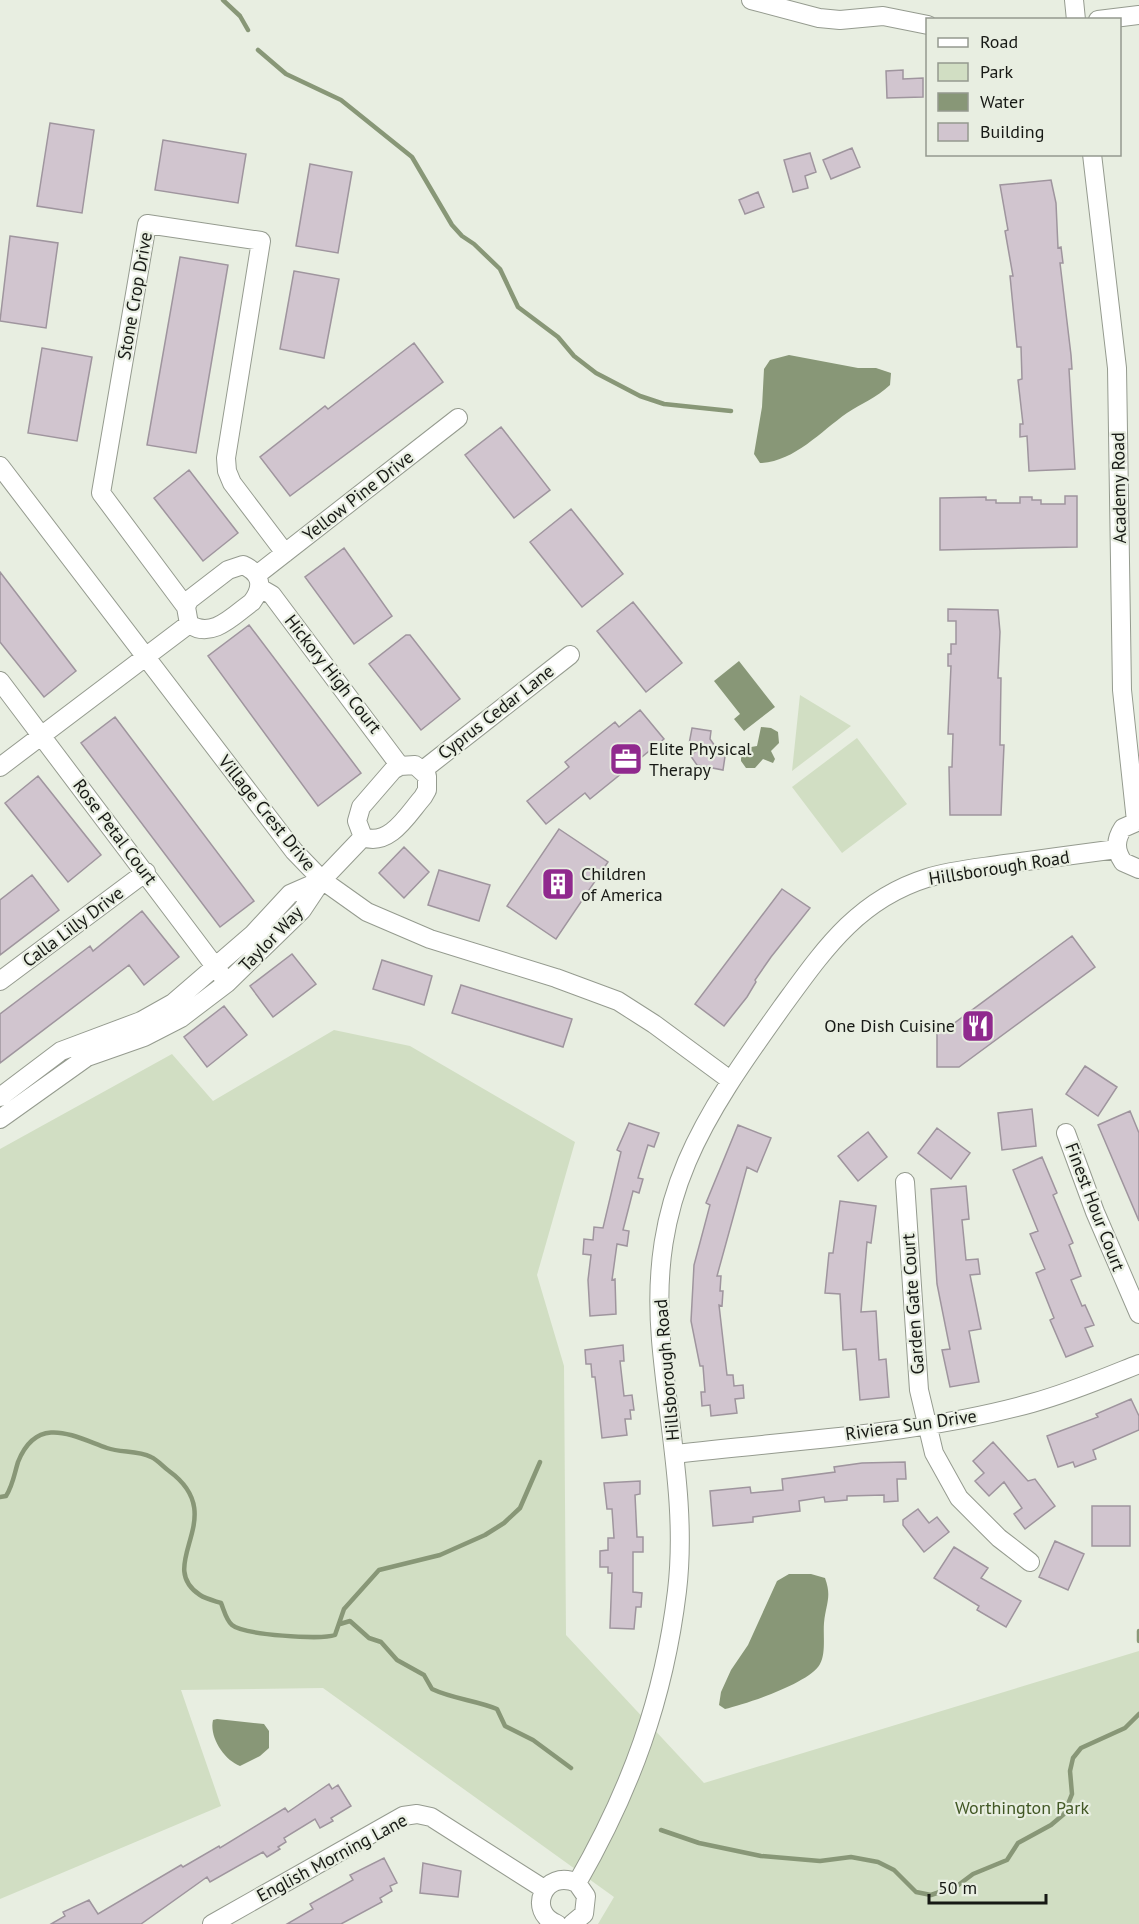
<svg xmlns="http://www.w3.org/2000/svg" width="1139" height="1924" viewBox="0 0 1139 1924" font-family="'PT Sans',sans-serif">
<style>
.green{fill:#d1dec3}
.water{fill:#889777}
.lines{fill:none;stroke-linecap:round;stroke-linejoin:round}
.stream{stroke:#889777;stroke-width:4.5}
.building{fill:#d1c5cf;stroke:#9f959e;stroke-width:1.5}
.minor-casing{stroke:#959b8f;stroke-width:20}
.minor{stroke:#fff;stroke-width:18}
.labels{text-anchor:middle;stroke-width:4.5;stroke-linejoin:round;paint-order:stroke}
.street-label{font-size:18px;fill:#171915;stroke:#e8eee1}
.poi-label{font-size:18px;fill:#171915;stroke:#e8eee1;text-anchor:start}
.park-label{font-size:18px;fill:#415724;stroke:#e8eee1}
</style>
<rect width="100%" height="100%" fill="#e8eee1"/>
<path class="green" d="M800,695L851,726L792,771Z
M857,738L907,804L842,853L792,787Z
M334,1030L410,1046L575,1142L537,1275L564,1366L566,1635L704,1783L1139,1651V1924H598L614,1897L323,1688L181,1690L221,1806L0,1899V1149L172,1054L213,1101Z"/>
<path class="water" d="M789,355L858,368H876L891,373L890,385C876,398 862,403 847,413C820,432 794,462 760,463L754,454L762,407L764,369L770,360Z
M739,661L775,707L744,731L734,719L740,714L714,681Z
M761,727L771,728L778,732L779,743L771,751L775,759L773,763L763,759L755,768H746L741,761V750L748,745L751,747L757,746Z
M789,1574H811L825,1578C832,1597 826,1603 824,1623C823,1635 826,1653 820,1664C810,1683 746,1704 725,1709L719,1705L721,1692L731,1670L748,1645L777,1581Z
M217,1719L264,1724L269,1731V1748L260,1756L240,1766C224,1760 209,1737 213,1720Z"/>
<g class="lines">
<path class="stream" d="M223,0L240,16L248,30
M258,50L286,74L341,100L412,157L452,225L462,236L474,244L500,269L518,307L558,337L574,356L596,373L640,396L664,404L731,411
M0,1497L6,1496C13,1485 14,1475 18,1462C37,1414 73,1436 107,1448C121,1453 137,1450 151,1457C158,1460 163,1467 169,1471C232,1517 153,1564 200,1595C206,1599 215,1601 221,1603C224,1610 226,1620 232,1625C244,1635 321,1640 335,1635L344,1609L379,1570L440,1555L485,1535L504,1523L520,1508L540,1462
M340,1624L350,1621L369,1638L381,1642L397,1660L424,1675L432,1689C453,1699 475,1700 497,1709L505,1726L533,1740L571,1768
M1139,1631V1641
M661,1830L699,1843L761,1856L820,1861L851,1857L878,1862L894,1870L916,1892L931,1895L957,1886L973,1874L1007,1860L1018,1843L1051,1825L1064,1814L1072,1794L1070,1771L1073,1758L1081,1748L1125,1728L1139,1714"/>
</g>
<path class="building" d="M903,70V79L923,78V97L887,98L886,71Z
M50,123L94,130L82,213L37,206Z
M163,140L246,154L238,203L155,190Z
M852,148L860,167L831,179L823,160Z
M810,153L816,172L805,176L808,188L793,192L784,160Z
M310,164L352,172L338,253L296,246Z
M1051,180L1056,203L1058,248L1061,247L1063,263H1060L1071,355L1072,369H1069L1075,469L1029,471L1027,436L1020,437V424H1023L1018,380L1022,379L1021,347H1017L1010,276H1013L1005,231L1008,230L1000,185Z
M758,192L764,207L745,214L739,200Z
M10,236L58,243L46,328L0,321Z
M180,257L228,265L196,453L147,445Z
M294,271L339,279L324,358L280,349Z
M414,343L443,382L290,496L260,457L325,406L328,409Z
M42,348L92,357L77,441L28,433Z
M501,427L550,490L514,518L465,455Z
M189,470L238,533L203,561L154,498Z
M1065,496H1077V547L940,550V498L986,497V500H996V503H1020V497H1032V500H1041V504H1065Z
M571,509L623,574L582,607L530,542Z
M344,548L392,616L354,644L305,577Z
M0,572L76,671L44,697L0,642Z
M633,602L682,663L646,692L597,631Z
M948,609L998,610L1000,632L998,678H1001L1000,745H1004L1001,815H950L949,767H952L953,734H948L951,666H948V654H951V644H956V621H948Z
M249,625L361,773L318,806L208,656Z
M406,635H410L460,699L421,730L369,664Z
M640,710L664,739L590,799L585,793L546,824L527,801L569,767L565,762L615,722L619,727Z
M115,717L254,901L220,927L81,743Z
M692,728L711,731L710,739L717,749L726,750L723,770L697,765L690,755L695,752L689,744Z
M38,776L101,855L68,882L5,803Z
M559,829L608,862L556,939L507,906Z
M404,847L429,872L404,898L379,873Z
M439,870L490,885L479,921L428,905Z
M32,875L59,910L0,955V900Z
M782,889L810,908L771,957L755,980L756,982L747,997L724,1026L695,1004Z
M142,911L179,957L144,985L129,965L0,1063V1014L90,946L93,951Z
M1072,936L1095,967L959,1067H937V1027H949Z
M292,954L316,984L273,1017L250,986Z
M382,960L432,976L424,1005L373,989Z
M461,985L572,1019L563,1047L452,1013Z
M224,1006L247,1035L207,1067L184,1037Z
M1085,1066L1117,1087L1098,1116L1066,1094Z
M1032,1109L1036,1146L1002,1150L998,1113Z
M1130,1111L1139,1133V1221L1098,1125Z
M629,1123L659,1133L654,1147L648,1145L638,1178L643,1179L639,1193L633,1191L623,1230L629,1231L627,1246L617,1244L612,1280L615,1279L616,1314L590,1316L588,1280L591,1255L583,1254L584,1239L593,1240L594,1227L603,1228L621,1152L617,1150Z
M738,1125L771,1138L757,1172L747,1167L717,1276H721L720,1291H723L722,1306L719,1305L727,1375H733L734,1386L743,1385L744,1398L735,1399L737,1413L711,1416L710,1405L702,1406L701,1392H705L703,1366H700L691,1321L694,1265L710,1205L706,1203Z
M937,1128L970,1153L951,1179L918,1153Z
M868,1132L887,1157L858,1181L838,1156Z
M1042,1157L1057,1193L1053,1195L1073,1243L1069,1245L1081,1276L1071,1280L1082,1306L1085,1305L1094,1325L1085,1328L1093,1346L1066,1357L1050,1320L1054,1318L1036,1273L1045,1269L1030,1234L1038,1231L1013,1170Z
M966,1186L969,1219L962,1220L966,1260L978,1259L980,1274L970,1275L981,1329L969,1331L979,1382L950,1387L942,1350L950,1349L937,1284L931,1189Z
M840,1201L876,1206L871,1243L867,1242L861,1312L876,1311L879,1360L886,1359L889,1397L860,1400L856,1349L843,1350L840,1294L825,1293L829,1253H833Z
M623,1345L624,1361H620L624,1396L632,1395L634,1410H630L631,1419H625L627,1435L602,1438L595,1377H592L591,1364H586L585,1350Z
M1131,1399L1139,1416V1430L1093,1450L1096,1459L1075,1467L1073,1462L1058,1467L1047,1436L1098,1417L1096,1414Z
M993,1442L1028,1481L1035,1479L1055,1506L1025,1529L1014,1514L1022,1508L1004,1482L989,1496L975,1481L984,1473L973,1461Z
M905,1462L906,1479H897L898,1501L884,1502V1495L847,1496V1500L825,1502L824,1497L799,1501L800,1511L753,1517V1522L713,1526L710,1491L750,1487L751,1493L783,1490L782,1479L835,1472L834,1467L862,1463Z
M640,1481V1494L635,1495L637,1537H643V1552H633V1592L642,1593L641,1607H636L634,1629L610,1628L612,1573H608V1567H600V1551L608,1550V1538H614L612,1509H607L604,1483Z
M1092,1506H1130V1546H1092Z
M918,1509L929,1523L937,1517L949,1532L924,1552L903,1525V1520Z
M1055,1541L1084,1554L1068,1590L1039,1577Z
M954,1547L988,1568L981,1578L1021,1601L1006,1627L977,1610L979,1606L934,1578Z
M329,1784L332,1789L338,1785L351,1806L331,1818L333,1821L320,1828L315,1819L284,1838L286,1842L278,1847L280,1849L267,1857L263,1852L210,1882L207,1877L141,1924H51L65,1916L63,1912L89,1900L98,1914L181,1865L183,1867L219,1846L220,1848L285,1808L288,1812Z
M384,1858L397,1883L390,1886L392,1891L380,1898L382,1902L341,1924H287L313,1909L310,1904L353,1880L350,1875Z
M423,1863L461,1871L458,1897L420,1893Z"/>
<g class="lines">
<defs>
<path id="minor" d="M751,0L819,18L840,20L883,16L928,25
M1074,0L1076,20
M1098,20L1139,15
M1092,154L1117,368L1122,690L1136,821
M0,466L294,851L322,880L367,912L430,939L556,978L618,1001L654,1024L730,1080
M243,565C261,573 264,586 252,602C234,615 212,640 189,624L186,607L189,600L228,570Z
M258,574L458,418
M260,588L272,595L400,766
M186,607L101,493L147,224L261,241L226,458L227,471L232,483L285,553
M0,681L223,977
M415,765L427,776V790L423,797C408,814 390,847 363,837L357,821L361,807L393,770L400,766Z
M0,767L189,624
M423,770L570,655
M1139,821L1123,828C1115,840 1115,850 1123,862L1139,869
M0,981L146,872
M0,1097L61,1051L141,1021L173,1003L253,934L290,894L322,880
M0,1119L87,1057L144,1037L181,1018L227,983L302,910L322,880L363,837
M1066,1133L1095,1212L1139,1314
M905,1182L919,1390L934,1453L959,1498L999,1538L1030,1562
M675,1454C794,1440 917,1435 1032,1403C1069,1393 1104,1378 1139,1364
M577,1883C631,1789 664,1699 677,1591C687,1507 668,1424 661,1340C649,1196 702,1119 782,1007C823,951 857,900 927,878C952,870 979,868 1005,864C1042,859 1080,854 1117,849
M212,1924L403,1816L417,1814L431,1817L544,1889
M557,1924C526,1912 544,1868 577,1883L586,1896L584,1914L572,1924"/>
</defs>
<use href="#minor" class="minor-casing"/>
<use href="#minor" class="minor"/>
</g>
<defs>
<symbol id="office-square" viewBox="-11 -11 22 22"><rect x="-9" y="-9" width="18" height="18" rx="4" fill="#90298e" stroke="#e8eee1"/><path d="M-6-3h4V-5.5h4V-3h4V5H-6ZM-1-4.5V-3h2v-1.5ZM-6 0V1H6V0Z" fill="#fff"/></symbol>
<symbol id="building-square" viewBox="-11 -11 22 22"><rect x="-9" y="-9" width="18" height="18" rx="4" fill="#90298e" stroke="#e8eee1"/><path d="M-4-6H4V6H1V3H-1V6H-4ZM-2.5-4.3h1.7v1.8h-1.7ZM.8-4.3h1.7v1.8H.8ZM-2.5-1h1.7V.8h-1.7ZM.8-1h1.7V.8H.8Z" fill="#fff"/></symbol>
<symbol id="restaurant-square" viewBox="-11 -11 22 22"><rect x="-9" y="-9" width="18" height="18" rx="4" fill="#90298e" stroke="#e8eee1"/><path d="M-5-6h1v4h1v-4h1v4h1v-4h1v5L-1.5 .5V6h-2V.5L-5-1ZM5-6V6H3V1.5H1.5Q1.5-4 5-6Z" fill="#fff"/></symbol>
</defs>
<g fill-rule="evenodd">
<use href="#office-square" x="607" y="740" width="38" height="38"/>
<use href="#building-square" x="539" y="865" width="38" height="38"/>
<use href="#restaurant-square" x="959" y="1007" width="38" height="38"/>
</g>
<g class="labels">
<g class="street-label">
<text transform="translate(135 296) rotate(-80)" y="6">Stone Crop Drive</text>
<text transform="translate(1119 488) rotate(-91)" y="6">Academy Road</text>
<text transform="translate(358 496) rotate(-38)" y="6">Yellow Pine Drive</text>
<text transform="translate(333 674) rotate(52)" y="6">Hickory High Court</text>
<text transform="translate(496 712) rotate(-38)" y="6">Cyprus Cedar Lane</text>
<text transform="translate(267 813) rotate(51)" y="6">Village Crest Drive</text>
<text transform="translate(115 832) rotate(53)" y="6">Rose Petal Court</text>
<text transform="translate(999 868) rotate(-9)" y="6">Hillsborough Road</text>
<text transform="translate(73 927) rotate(-37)" y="6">Calla Lilly Drive</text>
<text transform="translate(271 939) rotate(-46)" y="6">Taylor Way</text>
<text transform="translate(1095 1207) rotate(69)" y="6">Finest Hour Court</text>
<text transform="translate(913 1304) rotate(-94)" y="6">Garden Gate Court</text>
<text transform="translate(667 1370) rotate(-95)" y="6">Hillsborough Road</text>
<text transform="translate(911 1425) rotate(-8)" y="6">Riviera Sun Drive</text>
<text transform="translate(332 1858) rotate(-28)" y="6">English Morning Lane</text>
</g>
<g class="poi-label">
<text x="649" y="755">Elite Physical<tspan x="649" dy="21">Therapy</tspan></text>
<text x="581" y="880">Children<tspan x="581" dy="21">of America</tspan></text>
<text x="955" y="1032" text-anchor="end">One Dish Cuisine</text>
</g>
<g class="park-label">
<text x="1022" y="1814">Worthington Park</text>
</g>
</g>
<rect x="926" y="18" width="195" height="138" fill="#e8eee1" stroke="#94998f" stroke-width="1.5"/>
<rect x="938" y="38" width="30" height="9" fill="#ffffff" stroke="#94998f" stroke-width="1.5"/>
<text x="980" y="48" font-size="18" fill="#171915">Road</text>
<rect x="938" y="63" width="30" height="18" fill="#d1dec3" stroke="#94998f" stroke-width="1.5"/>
<text x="980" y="78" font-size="18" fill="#171915">Park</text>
<rect x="938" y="93" width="30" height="18" fill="#889777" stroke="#94998f" stroke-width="1.5"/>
<text x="980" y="108" font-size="18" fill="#171915">Water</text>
<rect x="938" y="123" width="30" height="18" fill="#d1c5cf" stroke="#94998f" stroke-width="1.5"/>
<text x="980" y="138" font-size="18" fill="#171915">Building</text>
<path d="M929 1894v9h117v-9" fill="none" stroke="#171915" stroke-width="3"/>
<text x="938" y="1894" font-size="18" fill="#171915" stroke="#e8eee1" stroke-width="4.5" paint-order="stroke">50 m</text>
</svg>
